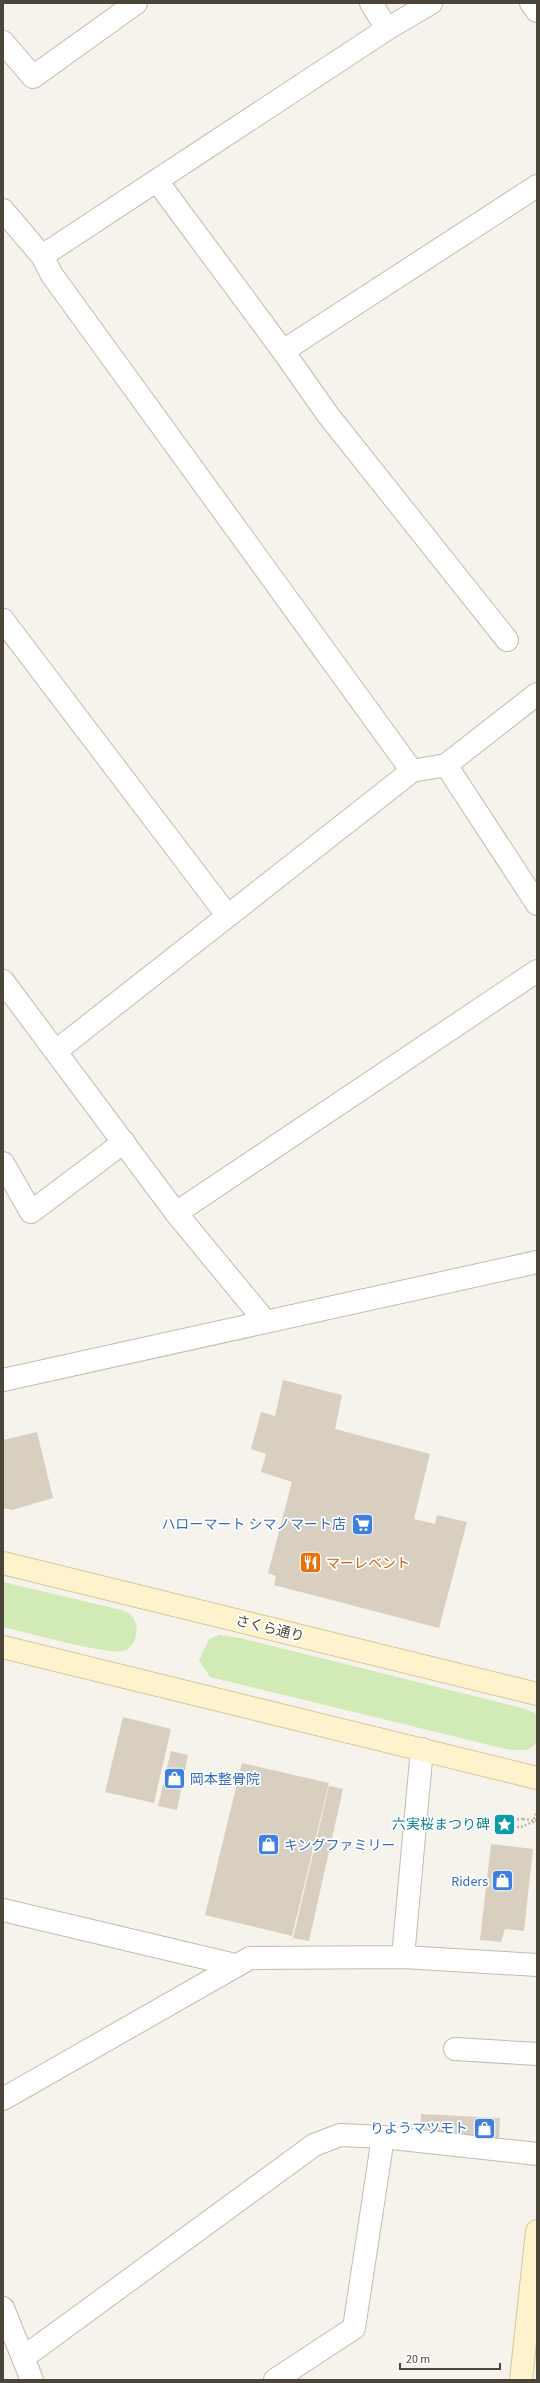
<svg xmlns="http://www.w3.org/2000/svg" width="540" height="2383" viewBox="0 0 540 2383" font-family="'Source Sans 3','Noto Sans JP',sans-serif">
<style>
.green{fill:#d2eab5}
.building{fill:#d8cfc1}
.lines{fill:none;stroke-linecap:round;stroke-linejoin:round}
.street-casing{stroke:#c2bbae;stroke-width:24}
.secondary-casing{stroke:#d6c79b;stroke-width:24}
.path{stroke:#c4b79f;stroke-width:2.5;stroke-dasharray:2 2;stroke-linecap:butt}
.street{stroke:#fff;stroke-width:22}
.secondary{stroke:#fff3cd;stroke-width:22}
.path-bridge{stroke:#c4b79f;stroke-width:2.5;stroke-dasharray:2 2;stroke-linecap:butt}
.labels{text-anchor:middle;stroke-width:3.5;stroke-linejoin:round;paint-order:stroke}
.shop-label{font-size:14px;fill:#366cbe;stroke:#fff;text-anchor:end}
.food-label{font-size:14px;fill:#c56008;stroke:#fff;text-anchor:start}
.street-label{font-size:14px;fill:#4b4439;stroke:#fff}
.culture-label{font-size:14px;fill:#0d838f;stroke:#fff;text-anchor:end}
</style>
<rect width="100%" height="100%" fill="#f6f3ec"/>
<path class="green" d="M3,1582L117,1609C121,1610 128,1612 131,1615C141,1624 137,1648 123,1651C106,1655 26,1632 3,1627Z
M220,1635L240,1638L522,1708L535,1713L537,1716V1743L528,1750H510L210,1677L199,1660L209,1639Z"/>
<path class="building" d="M283,1380L342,1395L335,1429L430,1454L414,1519L435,1524L437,1515L467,1522L439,1628L274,1585L276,1576L268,1573L292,1482L261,1472L266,1454L251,1449L261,1412L275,1416Z
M37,1432L53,1498L12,1510L3,1508V1440Z
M123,1717L171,1729L154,1803L105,1792Z
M171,1751L188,1755L177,1810L158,1806Z
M242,1763L329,1783L292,1936L205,1915Z
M329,1786L343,1789L309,1941L293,1938Z
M491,1844L533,1849L524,1931L505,1929L501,1942L480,1940Z
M421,2114L500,2118L499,2138L420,2131Z"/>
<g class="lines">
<defs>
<path id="street" d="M371,3L387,29
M531,3L537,11
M3,42L33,77L136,3
M157,181L283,351L537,186
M3,210L42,256L52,275L412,771L446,765L537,904
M42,256L387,29L431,3
M283,351L328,415L507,640
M3,620L227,915
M446,765L537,694
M3,981L176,1213L265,1321
M56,1051L412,771
M3,1163L31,1212L124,1142
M176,1213L537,971
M3,1380L537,1262
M3,1910L235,1965
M403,1957L422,1749
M455,2049L537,2054
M3,2099L250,1958L403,1957L537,1965
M3,2308L32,2380
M24,2357L314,2145L340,2135L383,2137L537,2154
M275,2380L354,2328L383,2137"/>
<path id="secondary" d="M3,1563L537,1694
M3,1647L537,1778
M521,2380L537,2231"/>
</defs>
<use href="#street" class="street-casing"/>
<use href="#secondary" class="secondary-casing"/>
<path class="path" d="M523,1819L502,1820L501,1827H521L533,1822L537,1811"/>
<use href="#street" class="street"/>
<use href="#secondary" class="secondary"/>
<path class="path-bridge" d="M523,1819L537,1821"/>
</g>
<defs>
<symbol id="supermarket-square" viewBox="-11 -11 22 22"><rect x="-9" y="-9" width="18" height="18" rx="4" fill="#3f7fe0" stroke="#fff"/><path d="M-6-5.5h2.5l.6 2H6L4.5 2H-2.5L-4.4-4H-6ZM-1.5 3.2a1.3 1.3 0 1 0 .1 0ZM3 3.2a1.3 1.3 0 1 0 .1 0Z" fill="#fff"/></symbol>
<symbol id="restaurant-square" viewBox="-11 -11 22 22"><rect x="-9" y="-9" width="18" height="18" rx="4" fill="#e8710a" stroke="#fff"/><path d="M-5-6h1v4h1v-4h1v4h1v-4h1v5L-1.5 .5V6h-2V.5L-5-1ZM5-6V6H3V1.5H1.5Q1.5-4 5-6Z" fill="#fff"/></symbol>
<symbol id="shop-square" viewBox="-11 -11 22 22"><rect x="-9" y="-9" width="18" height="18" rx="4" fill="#3f7fe0" stroke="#fff"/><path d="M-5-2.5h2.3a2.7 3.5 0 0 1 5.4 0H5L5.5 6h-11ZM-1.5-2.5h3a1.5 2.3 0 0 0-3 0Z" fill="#fff"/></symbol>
<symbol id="sight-square" viewBox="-11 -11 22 22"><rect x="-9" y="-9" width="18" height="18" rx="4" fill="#0f9aa8" stroke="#fff"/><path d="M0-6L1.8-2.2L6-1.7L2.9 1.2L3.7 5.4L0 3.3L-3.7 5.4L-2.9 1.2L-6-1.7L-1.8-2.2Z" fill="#fff"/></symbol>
</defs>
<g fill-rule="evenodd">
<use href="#supermarket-square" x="350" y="1512" width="25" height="25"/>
<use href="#restaurant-square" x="298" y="1550" width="25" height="25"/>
<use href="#shop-square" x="162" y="1766" width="25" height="25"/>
<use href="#sight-square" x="492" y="1812" width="25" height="25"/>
<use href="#shop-square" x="256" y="1832" width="25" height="25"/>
<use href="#shop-square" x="490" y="1868" width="25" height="25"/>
<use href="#shop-square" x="472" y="2116" width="25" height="25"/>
</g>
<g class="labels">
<g class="shop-label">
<text x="346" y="1529">ハローマート シマノマート店</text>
<text x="190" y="1784" text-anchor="start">岡本整骨院</text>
<text x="284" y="1850" text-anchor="start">キングファミリー</text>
<text x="488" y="1886">Riders</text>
<text x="468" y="2133">りようマツモト</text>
</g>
<g class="food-label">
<text x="326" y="1568">マーレベント</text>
</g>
<g class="street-label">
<text transform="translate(270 1628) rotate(14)" y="5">さくら通り</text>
</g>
<g class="culture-label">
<text x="490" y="1829">六実桜まつり碑</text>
</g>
</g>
<rect width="540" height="2383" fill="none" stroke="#4b4439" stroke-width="8"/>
<path d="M400 2363v6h100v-6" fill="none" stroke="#4b4439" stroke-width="2"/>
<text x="406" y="2363" font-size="12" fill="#4b4439" stroke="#ffffff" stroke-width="3" paint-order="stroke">20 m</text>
</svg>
